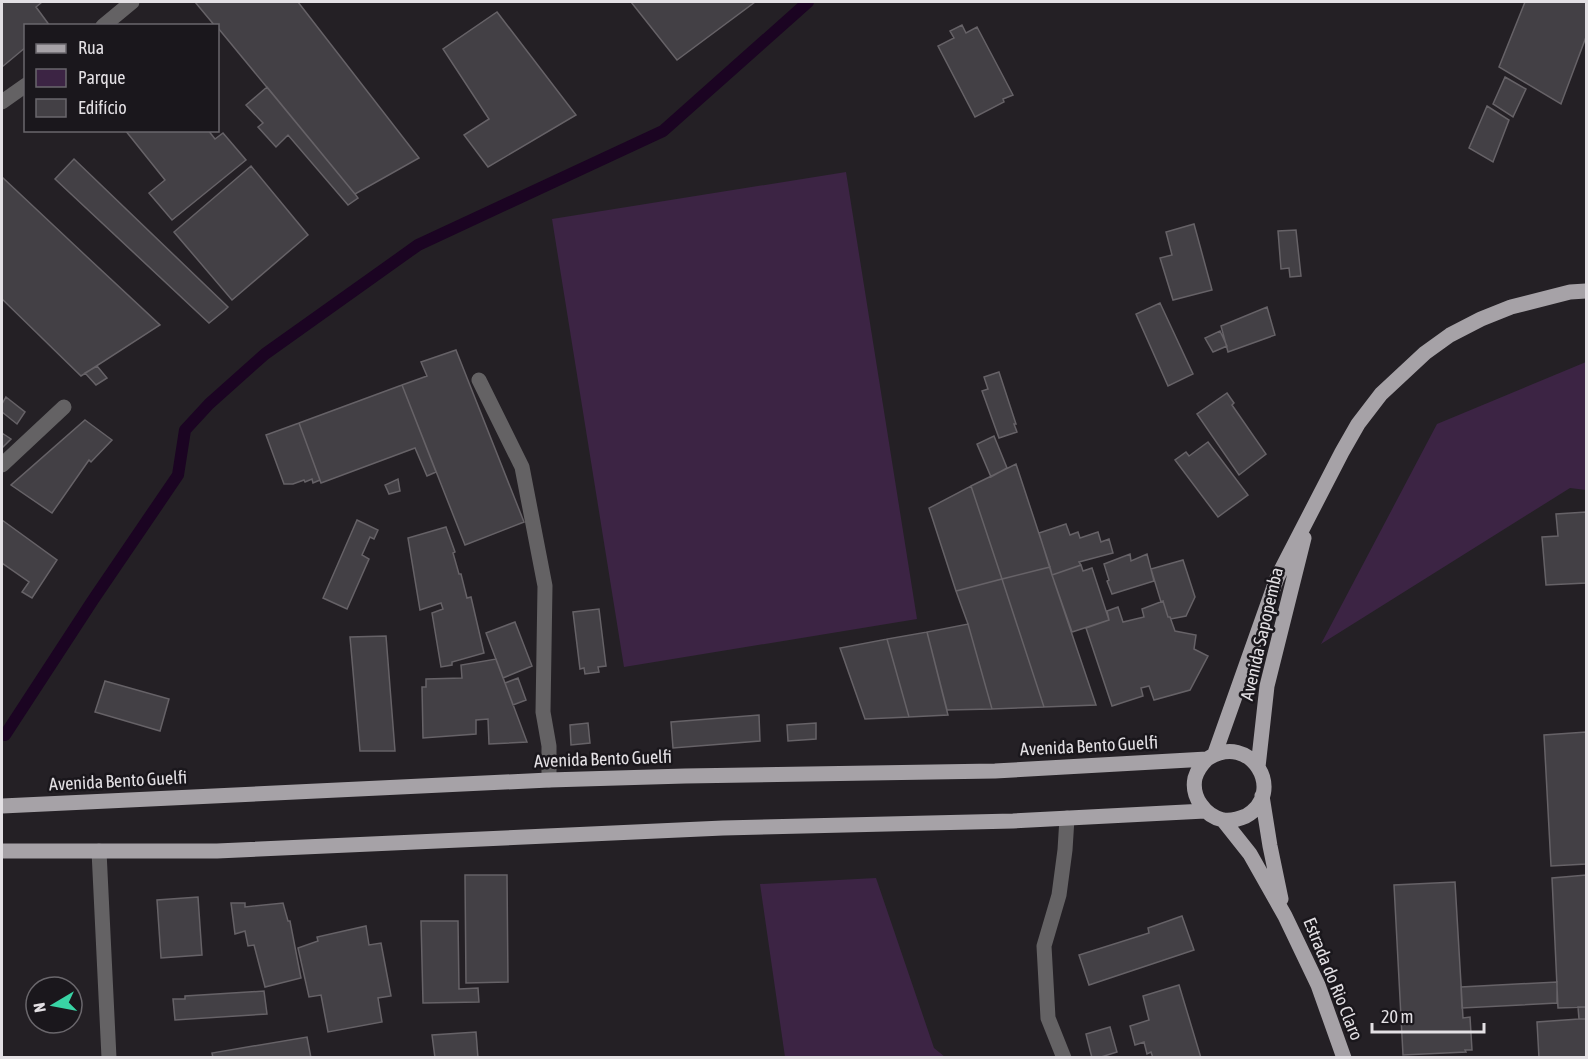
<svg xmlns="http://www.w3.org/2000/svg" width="1588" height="1059" viewBox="0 0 1588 1059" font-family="'Asap Condensed',sans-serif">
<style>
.green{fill:#3c2444}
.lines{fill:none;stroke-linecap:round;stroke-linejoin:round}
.stream{stroke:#1b0422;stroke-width:12}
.building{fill:#434045;stroke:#666267;stroke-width:1.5}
.minor{stroke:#646264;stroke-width:15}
.major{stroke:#a6a2a7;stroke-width:15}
.labels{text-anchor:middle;stroke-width:5;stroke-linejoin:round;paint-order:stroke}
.street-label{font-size:18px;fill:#e3e0e4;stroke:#1a171c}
</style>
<rect width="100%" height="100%" fill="#242025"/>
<path class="green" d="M846,172L917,619L624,667L552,219Z
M1586,362V490L1570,488L1321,644L1437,424Z
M876,878L934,1048L945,1057H785L760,884Z"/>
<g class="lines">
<path class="stream" d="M5,735L93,600L178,475L185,430L209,404L265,354L418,245L663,131L808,2"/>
</g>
<path class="building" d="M2,2H42L36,7L50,26H26V47L2,67Z
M195,2H298L419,158L355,194L218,28V26H215Z
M631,2H755L677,60Z
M1525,2H1586V37L1561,104L1499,67Z
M497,12L576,115L488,167L464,135L489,119L443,49Z
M962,25L966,33L977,27L1013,95L1003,99L1004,102L975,117L938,46L954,38L950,31Z
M1505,77L1526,89L1513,117L1493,104Z
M267,87L355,194L358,198L348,205L288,135L276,147L258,127L263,123L246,105Z
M1487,106L1509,120L1493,162L1469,148Z
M125,130H208L215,139L223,133L246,160L172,220L149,193L165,180Z
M74,159L228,307L225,310L209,323L55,179Z
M251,166L308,235L232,300L174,232Z
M2,177L85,255L160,325L81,376L2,299Z
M1194,224L1212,290L1173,300L1160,258L1172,255L1166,232Z
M1296,230L1301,276L1290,277L1289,268L1281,269L1278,231Z
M1160,303L1193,374L1168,386L1136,314Z
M1267,307L1275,335L1228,352L1221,326Z
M1220,331L1227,346L1213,352L1205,338Z
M456,350L524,522L465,545L402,385L427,376L421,362Z
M97,366L107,378L96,385L85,373Z
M999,372L1016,424H1014L1017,432L999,438L982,391L988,389L984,377Z
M402,385L436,472L427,476L415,448L321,483L299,423Z
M1227,393L1234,403L1232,405L1266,454L1239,475L1197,414Z
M6,397L25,412L17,424L2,412V404Z
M85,420L112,440L91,462L89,460L52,513L11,485Z
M299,423L320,480L313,483L312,479L305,482L304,480L293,484H284L266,435Z
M2,433L11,439L2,448Z
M994,436L1007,468L991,477L977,444Z
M1208,442L1248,495L1218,517L1175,460L1186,452L1189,456Z
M1016,464L1050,567L1002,579L971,486Z
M398,479L400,491L389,494L385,485Z
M971,486L1002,579L956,591L929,508Z
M1586,512V583L1546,585L1542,537L1558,536L1556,514Z
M2,520L57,560L32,598L22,592L29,582L2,563Z
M357,520L378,530L374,539L370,537L362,555L369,559L347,609L323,598Z
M1066,524L1070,535L1078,532L1080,538L1098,532L1101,542L1109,539L1113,553L1079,562L1081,565L1052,575L1039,533Z
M446,527L455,552L453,553L459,574H461L467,598L471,597L484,653L452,662V665L441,667L432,613L443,609L441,603L420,610L408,538Z
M1130,554L1131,561L1147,554L1154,581L1112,594L1107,581L1109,580L1104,564Z
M1183,560L1195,597L1186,616L1171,619L1170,617H1168L1163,601L1161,602L1151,569Z
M1081,565L1083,571L1092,568L1109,620L1072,632L1052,575Z
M1050,567L1052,575L1096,705L1044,707L1002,579Z
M1002,579L1044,707L992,709L968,624L956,591Z
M1163,601L1168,617H1170L1175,631L1196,635L1194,649L1208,656L1190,690L1154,700L1149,686L1141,688L1143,696L1112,706L1086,628L1109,620L1107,611L1118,607L1123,622L1144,617L1142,609Z
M599,609L606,666L598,667L599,672L585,674L584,668L580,669L573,612Z
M515,622L532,666L503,678L486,633Z
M968,624L992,709L947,710L927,632Z
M927,632L948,715L909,717L887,639Z
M386,636L395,751H360L350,637Z
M887,639L909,717L865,719L840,648Z
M496,659L527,742L489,744L488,719L476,720V734L423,738L422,687H426V679L462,678L461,665Z
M518,678L526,700L513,705L505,683Z
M105,681L169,699L160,731L95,712Z
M759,715L760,741L673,748L671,722Z
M588,723L590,743L571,745L570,725Z
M816,723V739L788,741L787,725Z
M1586,732V864L1551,866L1544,735Z
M465,875H507L508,982L466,983Z
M1586,875V1007L1558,1008L1552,878Z
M1455,882L1463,1018L1470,1017L1472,1050H1465L1466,1052L1403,1055L1394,885Z
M198,897L202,955L161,958L157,900Z
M231,903H245V907L283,903L288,921H290L301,978L265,987L254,945L248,946L245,931L235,934Z
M1182,916L1194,950L1089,985L1079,955L1149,933L1148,928Z
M421,921H458L459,989L478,988L479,1002L423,1003Z
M366,926L369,945L381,943L391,996L378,998L382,1022L328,1032L321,995L309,997L298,948L318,941L317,937Z
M1557,982V1003L1462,1008L1461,987Z
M1179,985L1201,1058H1153L1151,1052L1147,1054L1144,1042L1135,1045L1130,1026L1149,1020L1143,996Z
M264,991L267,1014L175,1020L173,999H185V996Z
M1578,1007H1586V1019H1579Z
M1579,1019H1586V1058H1539L1537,1022Z
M1110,1027L1117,1052L1098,1058H1092L1086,1034Z
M476,1032L478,1058H435L432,1035Z
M307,1037L311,1058H213L212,1053Z"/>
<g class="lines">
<path class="minor" d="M103,26L132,2
M2,102L26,85
M479,380L522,467L545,586L543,712L549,746V780
M2,465L64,407
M99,851L109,1058
M1064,1058L1048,1018L1044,946L1059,895L1065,850L1067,818"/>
<path class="major" d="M1215,753L1277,578L1342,452L1358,424L1381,394L1425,353L1450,335L1481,319L1511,307L1570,292L1586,291
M1258,767L1267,686L1304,538
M1262,796L1270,846L1281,899
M2,806L549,780L685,776L995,771L1207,759C1251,730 1287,793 1246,816C1239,819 1231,821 1223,820C1205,816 1191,797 1195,778C1197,771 1202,764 1207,759
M1223,820L1250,854L1285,916L1318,985L1344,1058
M2,851H217L723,828L1013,821L1205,811"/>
</g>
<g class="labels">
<g class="street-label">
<text transform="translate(1262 634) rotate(-77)" y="6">Avenida Sapopemba</text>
<text transform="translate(1089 746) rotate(-3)" y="6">Avenida Bento Guelfi</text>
<text transform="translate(603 759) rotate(-2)" y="6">Avenida Bento Guelfi</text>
<text transform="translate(118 781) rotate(-3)" y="6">Avenida Bento Guelfi</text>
<text transform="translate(1333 979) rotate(68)" y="6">Estrada do Rio Claro</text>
</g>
</g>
<rect width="1588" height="1059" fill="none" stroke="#e3e0e4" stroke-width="6"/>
<rect x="24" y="24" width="195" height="108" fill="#1a171c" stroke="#6a676c" stroke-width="1.5"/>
<rect x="36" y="44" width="30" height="9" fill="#a6a2a7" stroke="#6a676c" stroke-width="1.5"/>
<text x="78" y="54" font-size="18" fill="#e3e0e4">Rua</text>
<rect x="36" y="69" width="30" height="18" fill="#3c2444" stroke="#6a676c" stroke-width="1.5"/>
<text x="78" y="84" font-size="18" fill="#e3e0e4">Parque</text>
<rect x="36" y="99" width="30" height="18" fill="#434045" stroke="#6a676c" stroke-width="1.5"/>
<text x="78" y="114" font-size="18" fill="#e3e0e4">Edifício</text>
<g transform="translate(54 1005) rotate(260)"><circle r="28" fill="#1a171c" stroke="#6a676c" stroke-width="1.5"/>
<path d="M0-4.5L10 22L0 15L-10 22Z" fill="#39d4a5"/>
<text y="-9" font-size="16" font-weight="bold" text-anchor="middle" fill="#e3e0e4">N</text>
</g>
<path d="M1372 1023v9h112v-9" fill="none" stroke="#e3e0e4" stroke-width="3"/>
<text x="1381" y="1023" font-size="18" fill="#e3e0e4" stroke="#1a171c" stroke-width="4.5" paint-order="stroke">20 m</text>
</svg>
